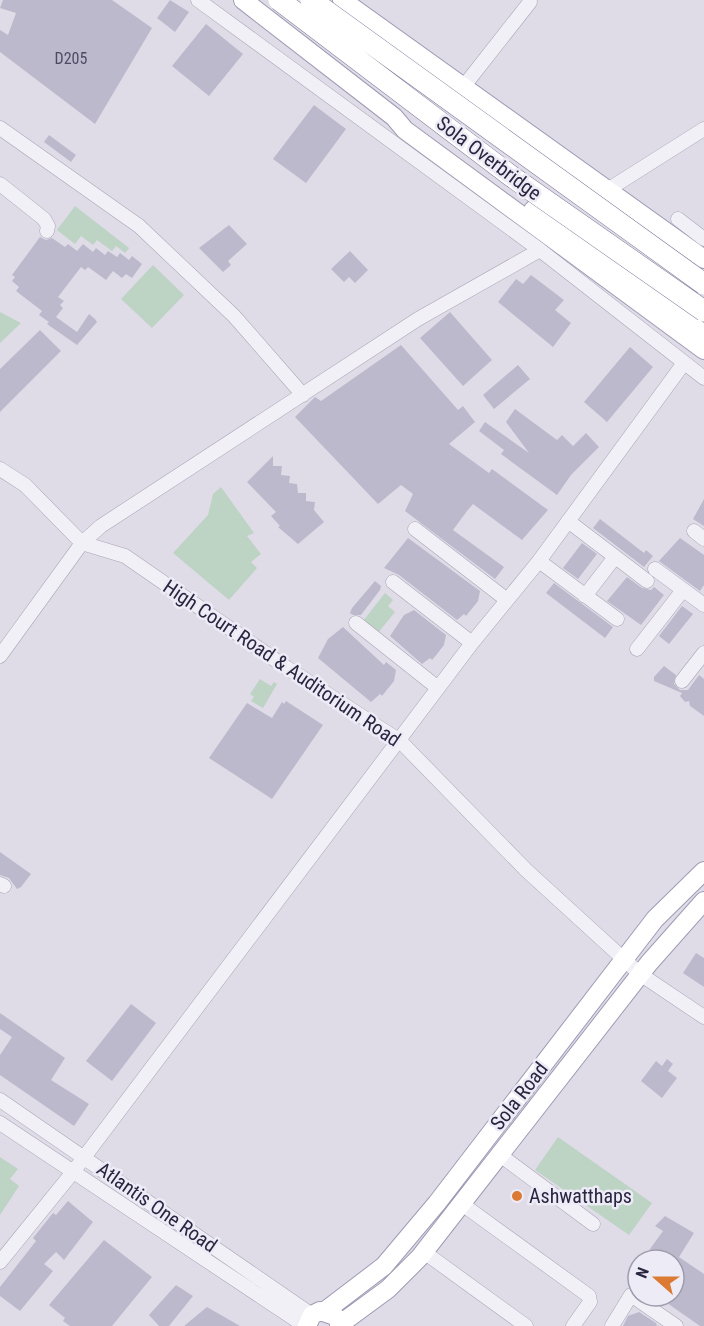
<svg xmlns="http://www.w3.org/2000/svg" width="704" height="1326" viewBox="0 0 704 1326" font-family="'Roboto Condensed',sans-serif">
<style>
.green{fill:#bdd3c4}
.building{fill:#bdb9cc}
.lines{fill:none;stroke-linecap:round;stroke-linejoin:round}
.minor-casing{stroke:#a9a5b6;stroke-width:15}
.major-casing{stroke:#9f9bb5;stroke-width:20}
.minor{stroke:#f1f0f6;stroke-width:14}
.major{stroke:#fff;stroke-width:18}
.highway-bridge-casing{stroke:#8882a0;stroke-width:22;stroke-linecap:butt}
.highway-bridge{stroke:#fff;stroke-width:21}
.poi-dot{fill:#dc7933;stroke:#edecf6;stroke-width:2}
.labels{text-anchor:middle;stroke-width:5;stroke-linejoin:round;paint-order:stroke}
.number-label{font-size:16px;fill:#4f4a63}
.street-label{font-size:20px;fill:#2a2540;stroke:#edecf6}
.poi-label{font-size:20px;fill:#2a2540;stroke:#edecf6;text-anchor:start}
</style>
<rect width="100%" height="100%" fill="#dfdce8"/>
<path class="green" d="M75,206L129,248L125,253L116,246L112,251L97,240L93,245L81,236L75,244L57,230Z
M153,265L184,295L152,328L121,299Z
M0,312L21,323L0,343Z
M221,487L254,533L247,536L261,554L251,562L257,568L229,600L173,553L208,515L213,494Z
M385,593L393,600L388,606L395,612L378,633L363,621Z
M260,679L271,686L274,682L277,684L263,708L251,701L254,697L250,694Z
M558,1137L652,1203L629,1235L535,1170Z
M0,1157L18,1169L10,1179L19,1186L0,1215Z"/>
<path class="building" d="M3,0H112L152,28L95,124L0,52V30L8,35L16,13L0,8Z
M170,0L189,12L175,32L157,18Z
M206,24L243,54L209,96L172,66Z
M314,105L346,129L306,183L273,159Z
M49,135L76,155L71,162L44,142Z
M229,225L247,244L228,261L231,265L223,272L199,248Z
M40,237L46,240L52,238L65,247L68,244L77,251L83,244L93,252L96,248L105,255L108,251L117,257L120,253L129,260L132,256L142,264L132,278L126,274L122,278L113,271L106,280L88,267L85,270L81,267L58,297L64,301L60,305L63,308L56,317L77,332L89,314L95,319L97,322L77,345L47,324L49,322L39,315L42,311L16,291L19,287L12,281L15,277L12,275Z
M350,251L368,270L355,283L349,277L344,282L331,269Z
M531,275L564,300L555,310L571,323L553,347L498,302L516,279L523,284Z
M450,312L492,360L463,386L420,338Z
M40,330L61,351L0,412V369Z
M401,345L458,410L463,406L475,422L449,444L489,473L492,469L548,510L522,540L473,504L467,511L453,530L504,567L495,579L405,511L413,494L401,485L378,504L295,417L315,397L321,401Z
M630,347L653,367L607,422L584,402Z
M518,365L530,379L494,409L483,395Z
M515,409L557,440L562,435L573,446L586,433L599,447L571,475L557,495L501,454L504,450L479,431L485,422L529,453L506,422Z
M273,456V466H282L281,475L290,476L289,483L297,484L298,493H306V501L315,502L314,510L324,522L298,544L278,527L280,526L271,516L276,512L247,482Z
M704,499V526L693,519Z
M600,519L644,553L646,550L653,556L644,567L593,528Z
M408,538L480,591L478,601L466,616L464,614L457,620L399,575L384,568Z
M680,538L704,555V585L700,591L659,561Z
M582,543L597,554L578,579L563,568Z
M627,577L642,588L651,590L654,587L664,595L641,625L607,601Z
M375,581L381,586L380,590L361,615H353L350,613L352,608Z
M554,583L613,627L605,638L546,593Z
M682,606L693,614L669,644L659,636Z
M414,610L446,635L444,645L437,654L432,660L430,658L422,664L390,636L404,615Z
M343,627L384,665L386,662L396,670L394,681L382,696L380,694L371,702L318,658L328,639Z
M664,666L676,675L674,684L680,690H688L699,675L704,679V716L690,706L689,701L685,702L680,696L682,693L654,681V677Z
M286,701L323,725L272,799L209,758L247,703L272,718L282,702L284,704Z
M0,852L31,874L21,887L17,889L9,878L0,875Z
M696,953L704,958V987L683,973Z
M131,1004L156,1023L112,1081L86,1061Z
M0,1013L65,1058L51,1080L89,1104L74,1126L0,1075V1055L12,1037L0,1029Z
M667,1059L673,1064L668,1071L677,1078L662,1098L641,1081L656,1061L662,1066Z
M68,1201L93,1222L64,1260L56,1252L44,1264L53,1271L20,1311L0,1296V1287L36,1241L33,1238L53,1213L56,1215Z
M665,1216L694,1233L679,1257L704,1274V1326H700L657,1296H674V1260H642L663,1231L655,1226Z
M104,1240L152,1277L112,1326H70L63,1321L65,1318L49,1305Z
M176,1285L193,1296L169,1326H159L149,1315Z
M207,1307L240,1326H184Z
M639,1312L656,1323L657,1326H623L628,1316Z"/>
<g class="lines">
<defs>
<path id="minor" d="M198,0L540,250L704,378
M464,86L530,2
M0,128L139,226L234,316L303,395
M0,184L44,219L48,226L47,231
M609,189L704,129
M678,219L704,239
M0,469L25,485L82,543L125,556L287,668L400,741L526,870L640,974L704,1017
M568,521L647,581
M415,529L507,600
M694,531L704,539
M539,561L617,619
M655,569L704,605
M393,582L472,643
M585,596L615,557
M356,623L438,688
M637,649L683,590
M0,656L82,543L101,526L418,319L540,250
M682,681L704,653
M0,884L4,886
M0,1100L312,1315
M0,1123L305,1326
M500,1155L593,1224
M462,1204L589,1296L590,1302L573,1326
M424,1252L526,1326
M0,1262L73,1172L472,643L539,561L684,363
M612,1326L631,1295L676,1326"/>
<path id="major" d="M243,0L394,117L405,130L704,350
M342,0L704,259
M533,210L704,334
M325,1311L384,1266L437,1203L655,919L704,871
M339,1325L388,1289L420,1257L649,963L704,901
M307,1326L312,1315L320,1311L335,1316"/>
</defs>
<use href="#minor" class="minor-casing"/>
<use href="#major" class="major-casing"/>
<use href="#minor" class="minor"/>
<use href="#major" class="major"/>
<defs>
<path id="highway-bridge" d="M279,0L511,176L704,311
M311,0L704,284"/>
</defs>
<use href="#highway-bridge" class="highway-bridge-casing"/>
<use href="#highway-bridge" class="highway-bridge"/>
</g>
<circle class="poi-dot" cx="517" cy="1196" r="6"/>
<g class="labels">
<g class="number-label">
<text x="71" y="64">D205</text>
</g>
<g class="street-label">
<text transform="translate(489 158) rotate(37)" y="7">Sola Overbridge</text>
<text transform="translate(282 663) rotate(34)" y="7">High Court Road &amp; Auditorium Road</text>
<text transform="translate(519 1096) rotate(-52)" y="7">Sola Road</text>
<text transform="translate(157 1207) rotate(35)" y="7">Atlantis One Road</text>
</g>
<g class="poi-label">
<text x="529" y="1203">Ashwatthaps</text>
</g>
</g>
<g transform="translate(656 1278) rotate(291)"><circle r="28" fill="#edecf6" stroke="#9f9cad" stroke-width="1.5"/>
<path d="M0-4.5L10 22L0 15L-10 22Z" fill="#dc7933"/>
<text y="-9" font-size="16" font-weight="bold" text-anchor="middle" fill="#2a2540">N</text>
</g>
</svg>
